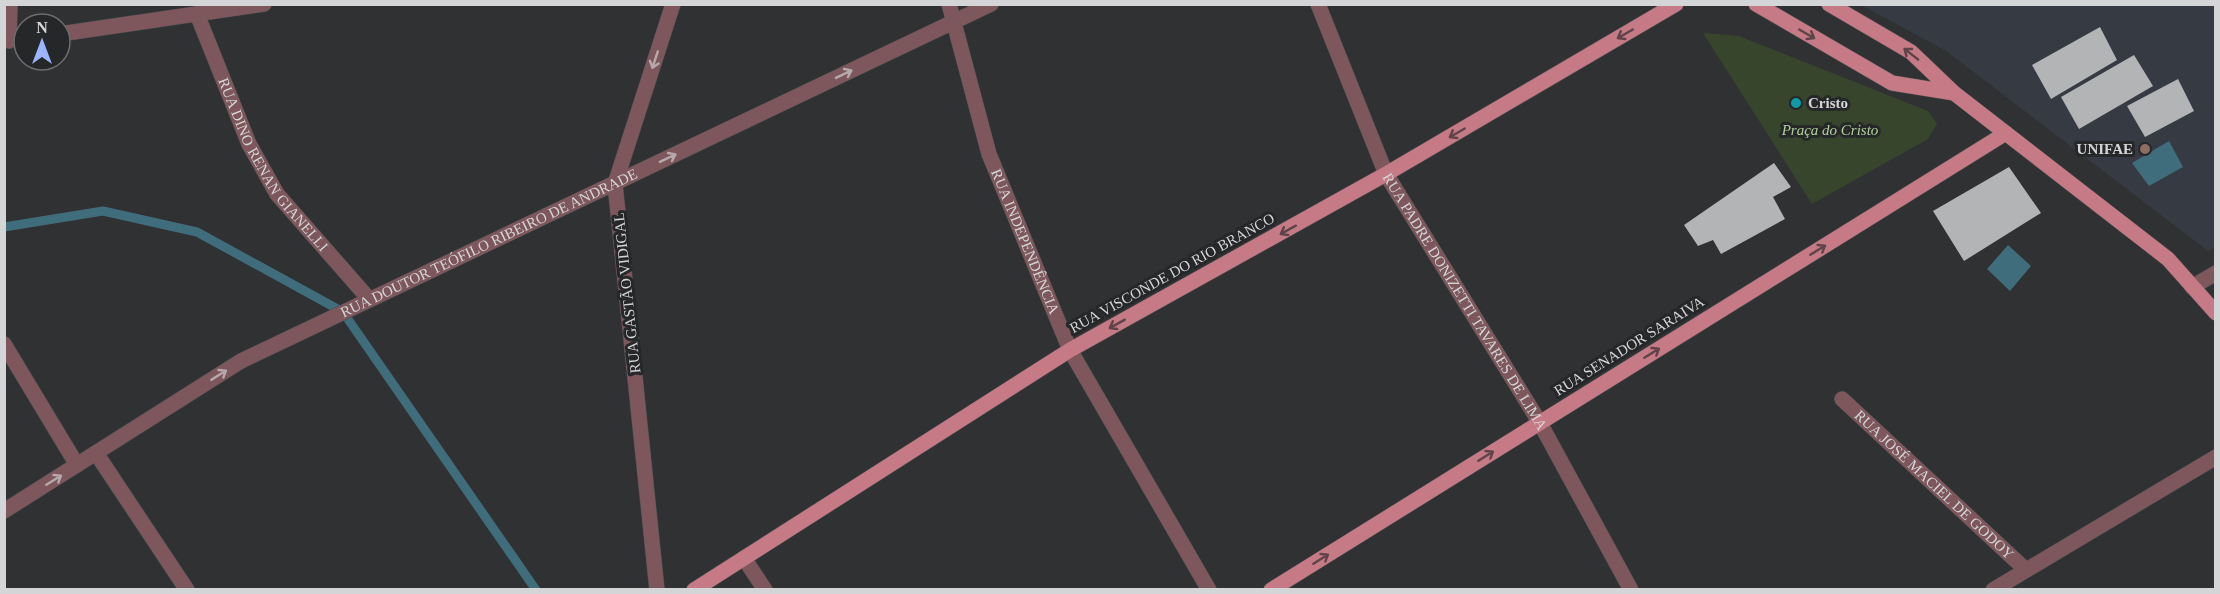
<svg xmlns="http://www.w3.org/2000/svg" width="2220" height="594" viewBox="0 0 2220 594" font-family="'Times New Roman',serif">
<style>
.built{fill:#363a42}
.green{fill:#37452c}
.water{fill:#406d7b}
.lines{fill:none;stroke-linecap:round;stroke-linejoin:round}
.stream{stroke:#406d7b;stroke-width:9}
.building{fill:#b2b4b6}
.minor-casing{stroke:#4e4f50;stroke-width:16}
.major-casing{stroke:#4e4f50;stroke-width:16}
.minor{stroke:#7d575b;stroke-width:15}
.major{stroke:#c67a85;stroke-width:15}
.oneway{stroke:#5e4449}
.oneway2{stroke:#b6a9ab}
.culture-dot{fill:#0f9aa8;stroke:#262729;stroke-width:2}
.education-dot{fill:#8d6e63;stroke:#262729;stroke-width:2}
.labels{text-anchor:middle;stroke-width:6;stroke-linejoin:round;paint-order:stroke}
.poi-label{font-size:15px;font-weight:bold;fill:#d4d5d6;stroke:#262729;text-anchor:start}
.park-label{font-size:15px;font-style:italic;fill:#b1d199;stroke:#262729}
.street-label{font-size:15px;fill:#d4d5d6;stroke:#262729}
</style>
<rect width="100%" height="100%" fill="#303133"/>
<path class="built" d="M1861,5H2215V247L2208,251L1946,51Z"/>
<path class="green" d="M1703,33L1739,36L1928,111L1937,124L1928,139L1812,204Z"/>
<path class="water" d="M2169,141L2183,167L2149,186L2132,163Z
M2008,245L2031,266L2010,291L1987,269Z"/>
<g class="lines">
<path class="stream" d="M4,227L103,211L197,232L343,312L536,590"/>
</g>
<path class="building" d="M2100,27L2117,60L2051,99L2032,65Z
M2134,55L2153,86L2079,129L2061,97Z
M2178,79L2194,111L2145,137L2127,106Z
M1774,163L1791,187L1773,197L1785,219L1721,254L1713,240L1698,246L1684,225Z
M2009,167L2041,213L1964,261L1933,211Z"/>
<g class="lines">
<defs>
<g id="minor">
<path id="s1" d="M949,4L989,154L1070,350L1209,590"/>
<path id="s2" d="M1318,4L1386,174L1540,423L1631,590"/>
<path id="s3" d="M197,14L249,144L277,194L369,299"/>
<path d="M60,34L264,4"/>
<path d="M9,41L10,4"/>
<path d="M2192,287L2216,273"/>
<path d="M4,344L77,465"/>
<path id="s4" d="M1842,399L2026,570"/>
<path d="M96,453L187,590"/>
<path id="s5" d="M4,511L241,361L991,4"/>
<path d="M744,558L765,590"/>
<path d="M657,590L615,184L673,4"/>
<path d="M1993,590L2216,457"/>
</g>
<path id="major" d="M1756,4L1892,83L1954,93
M1829,4L1911,52L1954,93L2168,259L2216,313
M694,590L1070,350L1386,174L1676,4
M1271,590L2006,133"/>
</defs>
<use href="#minor" class="minor-casing"/>
<use href="#major" class="major-casing"/>
<use href="#minor" class="minor"/>
<use href="#major" class="major"/>
</g>
<defs><path id="oneway-shaft" d="M-6 0H5M1.5-3L5.5 0L1.5 3" fill="none" stroke-width="1.6" stroke-linecap="round" stroke-linejoin="round" transform="scale(1.5)"/></defs>
<g class="oneway">
<use href="#oneway-shaft" transform="translate(1625 34) rotate(150)"/>
<use href="#oneway-shaft" transform="translate(1807 34) rotate(30)"/>
<use href="#oneway-shaft" transform="translate(1911 54) rotate(-142)"/>
<use href="#oneway-shaft" transform="translate(1457 133) rotate(150)"/>
<use href="#oneway-shaft" transform="translate(1288 230) rotate(151)"/>
<use href="#oneway-shaft" transform="translate(1818 250) rotate(-32)"/>
<use href="#oneway-shaft" transform="translate(1117 324) rotate(151)"/>
<use href="#oneway-shaft" transform="translate(1652 353) rotate(-32)"/>
<use href="#oneway-shaft" transform="translate(1486 456) rotate(-32)"/>
<use href="#oneway-shaft" transform="translate(1321 559) rotate(-32)"/>
</g>
<g class="oneway2">
<use href="#oneway-shaft" transform="translate(655 60) rotate(108)"/>
<use href="#oneway-shaft" transform="translate(844 74) rotate(-26)"/>
<use href="#oneway-shaft" transform="translate(668 158) rotate(-26)"/>
<use href="#oneway-shaft" transform="translate(219 375) rotate(-32)"/>
<use href="#oneway-shaft" transform="translate(54 480) rotate(-32)"/>
</g>
<circle class="culture-dot" cx="1796" cy="103" r="6"/>
<circle class="education-dot" cx="2145" cy="149" r="6"/>
<g class="labels">
<g class="poi-label">
<text x="1808" y="108">Cristo</text>
<text x="2133" y="154" text-anchor="end">UNIFAE</text>
</g>
<g class="park-label">
<text x="1830" y="135">Praça do Cristo</text>
</g>
<g class="street-label">
<text dy="5" stroke="none"><textPath href="#s3" startOffset="170">RUA DINO RENAN GIANELLI</textPath></text>
<text dy="5" stroke="none"><textPath href="#s1" startOffset="250">RUA INDEPENDÊNCIA</textPath></text>
<text dy="5" stroke="none"><textPath href="#s5" startOffset="555">RUA DOUTOR TEÓFILO RIBEIRO DE ANDRADE</textPath></text>
<text transform="translate(1172 273) rotate(-29)" y="5">RUA VISCONDE DO RIO BRANCO</text>
<text transform="translate(627 293) rotate(-96)" y="5">RUA GASTÃO VIDIGAL</text>
<text dy="5" stroke="none"><textPath href="#s2" startOffset="333">RUA PADRE DONIZETTI TAVARES DE LIMA</textPath></text>
<text transform="translate(1629 346) rotate(-32)" y="5">RUA SENADOR SARAIVA</text>
<text dy="5" stroke="none"><textPath href="#s4" startOffset="126">RUA JOSÉ MACIEL DE GODOY</textPath></text>
</g>
</g>
<rect width="2220" height="594" fill="none" stroke="#d4d5d6" stroke-width="12"/>
<g transform="translate(42 42)"><circle r="28" fill="#262729" stroke="#6c6d6e" stroke-width="1.5"/>
<path d="M0-4.5L10 22L0 15L-10 22Z" fill="#9ab5fd"/>
<text y="-9" font-size="16" font-weight="bold" text-anchor="middle" fill="#d4d5d6">N</text>
</g>
</svg>
